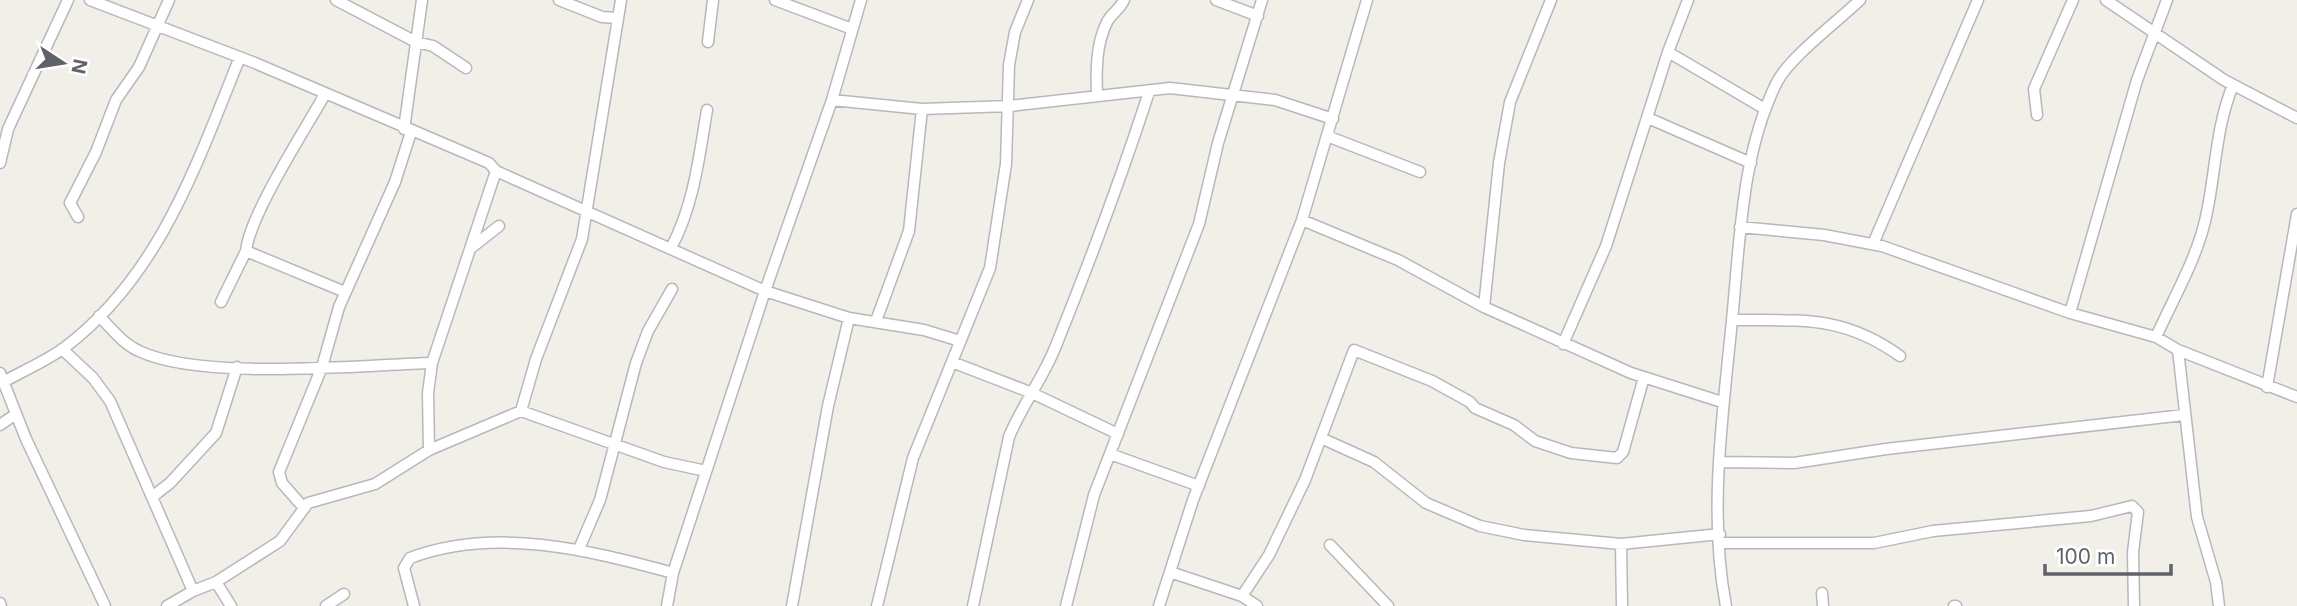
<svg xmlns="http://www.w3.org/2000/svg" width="2297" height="606" viewBox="0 0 2297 606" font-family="Inter,sans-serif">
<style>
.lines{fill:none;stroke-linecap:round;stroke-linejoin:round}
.street-casing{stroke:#b5b8bc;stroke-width:13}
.street{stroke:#fff;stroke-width:10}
</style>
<rect width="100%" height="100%" fill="#f1efe8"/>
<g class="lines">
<defs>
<path id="street" d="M90,0L255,63L489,163L496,171L432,363L428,393L429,450L375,484L308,503L280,541L216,582L193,591L167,606
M336,0L416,42L433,46L466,68
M559,0L602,17L618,18
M775,0L852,29
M1216,0L1258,16
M1551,0L1510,102L1499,163L1484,307L1631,373L1722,402
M2106,0L2224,80L2297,118
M708,42L713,0
M1668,52L1765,109
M325,94C305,130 250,214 246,251L345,292
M1097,95C1096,71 1096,44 1107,22C1111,14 1120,9 1124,0
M832,100L922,109L1010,106L1170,88L1275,100L1333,119
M2037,115L2034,89L2073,0
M1648,118L1751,163
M404,129L422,0
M1327,136L1420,172
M0,163L8,129L68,0
M496,171L765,291L849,318L924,330L960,341
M78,217L70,203L96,152L116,100L139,67L169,0
M1302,220L1398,260L1484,307
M1740,227L1824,235L1882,246L2070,313L2156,337L2178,350L2297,397
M1873,244L1978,0
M471,248L499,226
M671,248C694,205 699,157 707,110
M221,302L246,251
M2070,313L2137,80L2167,0
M99,316C112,329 123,344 139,351C202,381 359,365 432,363
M1732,320C1800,321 1841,314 1900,356
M876,321L909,231L922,109
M2156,337C2174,297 2199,255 2207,212C2216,168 2216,127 2233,85
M1563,344L1606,246L1668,52L1688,0
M62,349L93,378L110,401L193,591
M2178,350L2197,517L2216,582L2219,606
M952,362L1032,393L1118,434
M0,373L26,439L105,606
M3,382C23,371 46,361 64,348C160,276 197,163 240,57
M2267,387L2297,214
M521,411L536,359L582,239L621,0
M0,425L16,414
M1321,438L1374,462L1426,503L1480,526L1524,535L1621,544
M429,450L521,411L664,462L706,471
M1110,454L1199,486
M1720,462L1794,463L1886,449L2184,415
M152,497L170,483L216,433L237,367
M304,508L282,483L279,472L322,367L339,307L395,182L411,132
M1721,543H1874L1933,531L2091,516L2132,506L2138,512L2133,552L2134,606
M1330,545L1388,606
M579,549L600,500L636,363L648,331L672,289
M1170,572L1242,596L1257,606
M216,582L231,606
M1822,593L1823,606
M1242,596L1269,555L1305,480L1354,350L1432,381L1470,402L1475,408L1514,425L1535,441L1571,453L1617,458L1623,452L1644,377
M0,603L1,606
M326,606L344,594
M414,606L404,568L410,558C496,526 588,550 673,573
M667,606L673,573L765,291L832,100L861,0
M792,606L828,406L849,318
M877,606L913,458L990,268L1006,164L1009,65L1015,32L1028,0
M973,606L1009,437C1022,405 1042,380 1055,348C1089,264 1121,178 1149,92
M1066,606L1094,495L1199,224L1218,143L1262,0
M1159,606L1193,500L1302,220L1367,0
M1622,606L1621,544L1720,534
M1726,606C1708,513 1723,414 1732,320C1740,242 1741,154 1777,82C1790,57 1838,21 1860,0
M1954,606H1956"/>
</defs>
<use href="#street" class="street-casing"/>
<use href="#street" class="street"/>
</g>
<g transform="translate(63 63) rotate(102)" stroke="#ffffff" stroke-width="5" paint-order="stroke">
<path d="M0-5L12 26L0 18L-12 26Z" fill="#5f6368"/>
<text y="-10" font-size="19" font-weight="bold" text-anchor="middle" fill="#5f6368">N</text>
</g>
<path d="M2045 564v10h126v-10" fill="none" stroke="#5f6368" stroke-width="3.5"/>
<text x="2056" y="564" font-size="21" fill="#5f6368" stroke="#ffffff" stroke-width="5" paint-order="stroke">100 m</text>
</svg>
